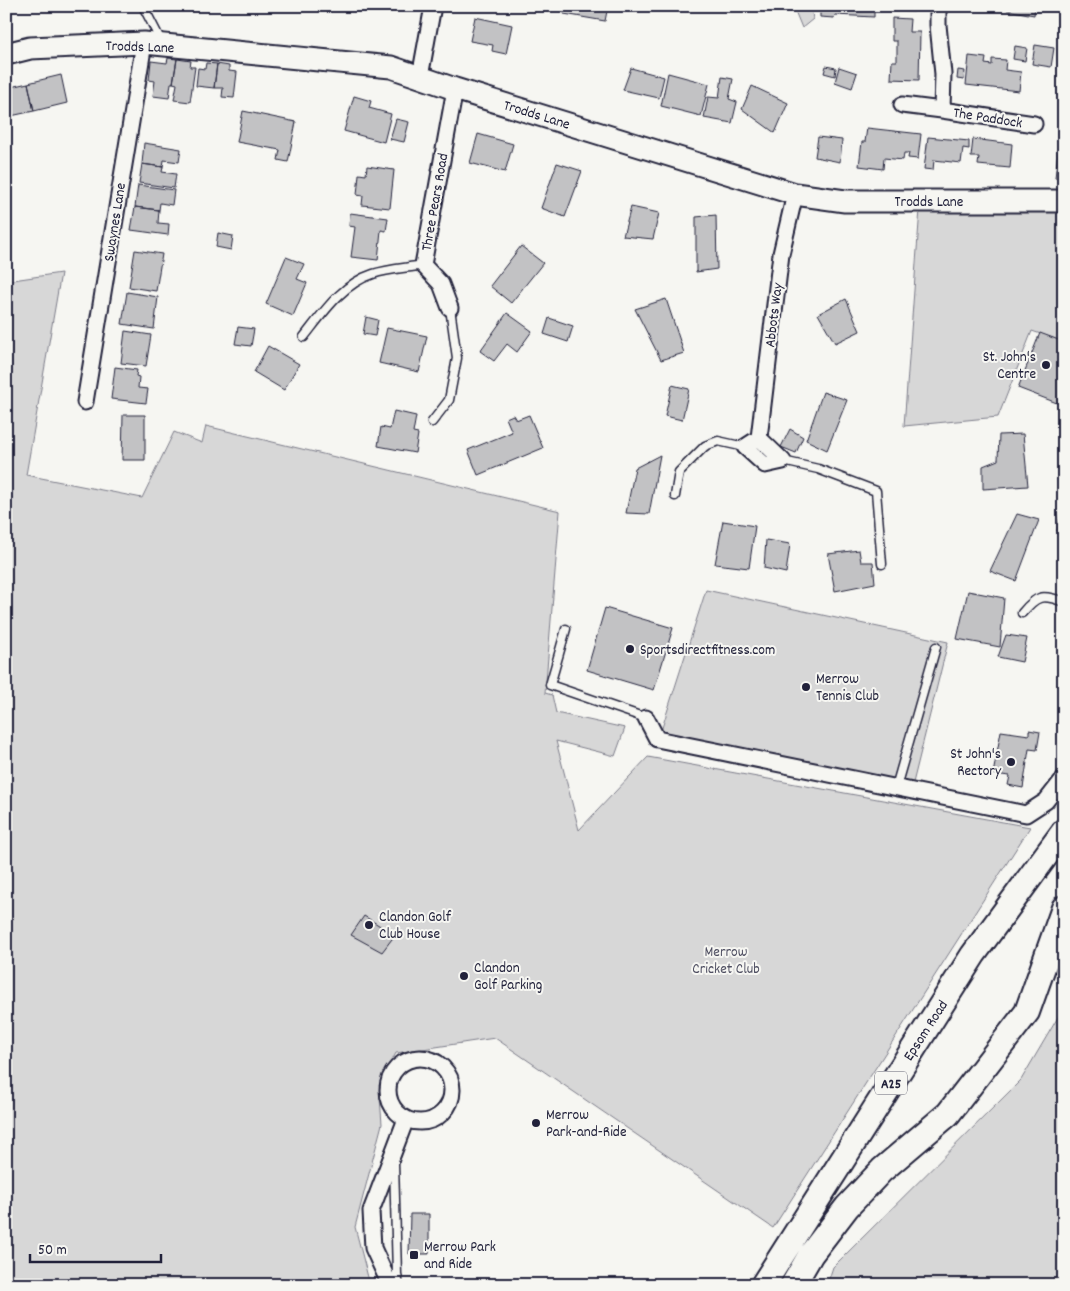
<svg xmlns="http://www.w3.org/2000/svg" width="1070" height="1291" viewBox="0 0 1070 1291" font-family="Dekko,sans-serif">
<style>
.green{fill:#d7d7d7;stroke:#7c7c89}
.building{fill:#c2c2c4;stroke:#22223b}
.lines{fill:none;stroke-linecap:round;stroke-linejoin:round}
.lane-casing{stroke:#22223b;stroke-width:11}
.street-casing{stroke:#22223b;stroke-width:19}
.secondary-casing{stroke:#22223b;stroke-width:25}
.primary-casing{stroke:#22223b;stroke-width:28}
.lane{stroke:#f6f6f2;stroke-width:8}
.street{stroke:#f6f6f2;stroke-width:15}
.secondary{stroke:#f6f6f2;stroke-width:21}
.primary{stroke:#f6f6f2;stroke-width:24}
.poi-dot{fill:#22223b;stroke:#f6f6f2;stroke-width:2}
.labels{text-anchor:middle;stroke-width:4;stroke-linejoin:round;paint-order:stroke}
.shield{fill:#f6f6f2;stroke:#626272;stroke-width:1}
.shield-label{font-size:14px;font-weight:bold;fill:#22223b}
.street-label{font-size:15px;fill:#22223b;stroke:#f6f6f2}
.poi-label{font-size:15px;fill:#22223b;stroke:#f6f6f2;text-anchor:start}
.park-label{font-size:15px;fill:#4f4f62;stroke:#f6f6f2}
</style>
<rect width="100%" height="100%" fill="#f6f6f2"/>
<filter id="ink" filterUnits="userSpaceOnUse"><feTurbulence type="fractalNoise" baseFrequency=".02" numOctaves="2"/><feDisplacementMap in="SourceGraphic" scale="10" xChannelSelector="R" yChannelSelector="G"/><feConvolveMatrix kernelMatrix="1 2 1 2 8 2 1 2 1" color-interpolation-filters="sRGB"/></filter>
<g filter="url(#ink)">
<path class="green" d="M793,6H811L813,19L802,28Z
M920,209H1064V342L1032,331L998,417L904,426Z
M61,273L26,475L142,498L174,432L202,443L206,426L560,511L545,693L552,695L556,713L625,728L615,756L556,741L579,830L648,757L1030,827L773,1228L495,1038L396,1053L379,1085L382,1124L355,1227L370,1285H6V281Z
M706,590L948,642L912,787L661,731Z
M1064,1007V1285H827L833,1267L1021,1080Z"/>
<path class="building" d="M395,6H423L422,11Z
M565,6H608L605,21L564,14Z
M820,6H874V17L835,15L834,18L820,17Z
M893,6H914V12L893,11Z
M1007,6H1035L1034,15L1007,10Z
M475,17L512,25L506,54L492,51L493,45L470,41Z
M892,18L910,19L909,32H920L919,80L891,79L892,61H897V41H892Z
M1035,45L1054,48L1051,67L1032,64Z
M1015,46L1027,48L1025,61L1013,59Z
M969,56L986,58L985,64L992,65V59L1006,60L1005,70L1021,72L1019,91L966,85Z
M168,58L177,59L173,83H171L169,98L153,96L155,81L149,80L151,61L167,63Z
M177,59L191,61L190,67H195L190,102L174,100L177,84L173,83Z
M206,63L217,64L214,88L196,86L198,68L205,69Z
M217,64L229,66V71L237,72L234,98L222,97L223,88H214Z
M826,66L836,68L835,76L824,73Z
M839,67L857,73L852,88L835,82Z
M631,68L664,77L659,98L623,90Z
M958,70L965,71L964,80L957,79Z
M668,73L709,84L701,116L661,106Z
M61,75L67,103L34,111L28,83Z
M722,77L733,79L729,99L737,102L732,123L704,118L708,97L719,98Z
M28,83L34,111L6,117V88Z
M752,86L788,103L775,133L742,109Z
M354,96L371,101L369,108L391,114L384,142L344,131Z
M243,111L296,122L288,162L278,160L280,150L237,142Z
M396,119L409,122L404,142L390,139Z
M867,128L921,134L918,159L908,158L909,153H904L903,160L884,158L883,169L859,166L862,142H865Z
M478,134L513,144L505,172L470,163Z
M818,137L842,140L840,162L815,157Z
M928,137L969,141V149L963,148L961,163L934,160L933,170L924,169Z
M973,139L1012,144L1010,168L978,165L979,157H971Z
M1059,142L1064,143V179L1055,178Z
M144,143L181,149L179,162L164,160L163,167L142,164Z
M557,163L582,171L565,217L541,208Z
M142,164L163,167L162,172L176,174L174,188L139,183Z
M367,166L394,170L390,208L362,205L363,196L357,195L359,174L366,175Z
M138,185L174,190L172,205L160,203L159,210L135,207Z
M135,207L159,210L158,223L169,224L168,235L131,230Z
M631,207L659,213L653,239L623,236Z
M350,213L388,218L386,231L381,230L378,260L351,257L355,227L349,226Z
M716,215L717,269L696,272V217Z
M218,233L233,236L231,250L216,247Z
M521,246L543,263L511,303L490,286Z
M135,250L162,254L156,291L129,287Z
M286,257L304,264L297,279L307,283L293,316L266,304Z
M127,292L158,297L154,329L122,324Z
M666,299L684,353L661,360L635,309Z
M846,299L860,331L835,343L818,314Z
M507,313L532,331L517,352L507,344L494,361L480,351Z
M366,317L378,320L375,336L363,334Z
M549,318L573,326L568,342L544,334Z
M238,327L254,329L251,346L235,344Z
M387,328L427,336L419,372L379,363Z
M125,331L151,335L146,366L121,363Z
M1040,333L1064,342V401L1062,405L1018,388Z
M268,346L299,364L284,390L254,372Z
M115,367L137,370L136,376L139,377L138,388L148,389L146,403L111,399Z
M672,385L689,389L682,420L665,416Z
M823,392L847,400L827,450L806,440Z
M394,411L416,416L413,433L418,434L415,453L378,446L381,427L390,429Z
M123,415H145V460H122Z
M513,415L516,420L529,415L543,448L478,475L468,450L512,432L506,418Z
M790,429L803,437L796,453L781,447Z
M1023,434L1028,486L983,489V466L998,460L999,435Z
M660,455L649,514L626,513L635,468Z
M1061,511L1064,512V531H1057Z
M1017,514L1039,520L1016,581L990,571Z
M723,521L755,526L749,568L715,564Z
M766,540L790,544L786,573L764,568Z
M859,550L861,562H873L875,583L835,591L828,554Z
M968,591L1004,598L1000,647L957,639Z
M605,608L673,628L654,690L587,670Z
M1006,635L1027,638L1022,662L998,657Z
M1029,730L1040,732L1037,750L1029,749L1023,788L1008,785L1010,776L993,774L1001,731L1029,735Z
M364,916L395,935L382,952L351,935Z
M410,1214H429V1254H409Z"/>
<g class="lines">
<defs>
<path id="lane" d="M143,6L161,41
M304,337C323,313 342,284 373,274C388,269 407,268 423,265
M432,422L449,400L457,358L450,308
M783,461L818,469L876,491L882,564
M675,496L679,472L705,446L718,441L745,447
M1022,613C1037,595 1042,594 1064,602
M566,629L550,685L646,718
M896,787L936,647
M394,1162L397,1275L399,1285"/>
<path id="street" d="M938,6V25L943,74L942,110L1034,124
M420,77L433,6
M902,105L942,110
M450,308L441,284L423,265L455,89
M85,402L144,43
M759,438L745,447L765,465L783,461L759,438L781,254L795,194
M646,718L657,739L1026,814L1046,801L1064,778
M388 1090a32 32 0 1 1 64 0a32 32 0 1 1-64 0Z
M390,1285L373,1248L371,1211L406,1119"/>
<path id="secondary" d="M6,54L30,48L144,43L391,67L455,89L795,194L845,201H1064"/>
<path id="primary" d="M763,1285L973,955L1064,831
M793,1285L811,1254L847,1207L882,1170L948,1114L1027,1012L1064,908"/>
</defs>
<use href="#lane" class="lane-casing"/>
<use href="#street" class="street-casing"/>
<use href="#secondary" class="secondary-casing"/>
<use href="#primary" class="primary-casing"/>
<use href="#lane" class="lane"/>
<use href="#street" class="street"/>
<use href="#secondary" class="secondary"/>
<use href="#primary" class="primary"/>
</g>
</g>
<g class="poi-dot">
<circle cx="1046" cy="365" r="5"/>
<circle cx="630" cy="649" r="5"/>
<circle cx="806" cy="687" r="5"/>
<circle cx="1011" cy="762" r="5"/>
<circle cx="369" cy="925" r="5"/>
<circle cx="464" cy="976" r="5"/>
<circle cx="536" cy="1123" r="5"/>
<rect x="409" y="1250" width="10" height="10" rx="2.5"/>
</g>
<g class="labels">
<rect class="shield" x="875" y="1071.5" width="32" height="23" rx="4"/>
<g class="shield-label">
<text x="891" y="1088">A25</text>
</g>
<g class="street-label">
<text transform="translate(140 46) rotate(2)" y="5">Trodds Lane</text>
<text transform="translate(537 114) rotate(17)" y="5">Trodds Lane</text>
<text transform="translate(988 117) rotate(9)" y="5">The Paddock</text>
<text x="929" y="206">Trodds Lane</text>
<text transform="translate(434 202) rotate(-80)" y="5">Three Pears Road</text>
<text transform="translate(114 222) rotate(-81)" y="5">Swaynes Lane</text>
<text transform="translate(773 315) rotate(-83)" y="5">Abbots Way</text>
<text transform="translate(925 1030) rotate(-57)" y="5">Epsom Road</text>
</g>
<g class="poi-label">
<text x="1036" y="361" text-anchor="end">St. John's<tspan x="1036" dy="17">Centre</tspan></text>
<text x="640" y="654">Sportsdirectfitness.com</text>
<text x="816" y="683">Merrow<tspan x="816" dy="17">Tennis Club</tspan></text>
<text x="1001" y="758" text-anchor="end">St John's<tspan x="1001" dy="17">Rectory</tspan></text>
<text x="379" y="921">Clandon Golf<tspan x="379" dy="17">Club House</tspan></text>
<text x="474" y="972">Clandon<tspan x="474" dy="17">Golf Parking</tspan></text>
<text x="546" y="1119">Merrow<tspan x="546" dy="17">Park-and-Ride</tspan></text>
<text x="424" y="1251">Merrow Park<tspan x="424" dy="17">and Ride</tspan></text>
</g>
<g class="park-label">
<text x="726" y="956">Merrow<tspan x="726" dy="17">Cricket Club</tspan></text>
</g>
</g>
<rect width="1070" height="1291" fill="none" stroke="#f6f6f2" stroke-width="25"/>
<rect x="12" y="12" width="1045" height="1266" fill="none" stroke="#22223b" stroke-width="2" filter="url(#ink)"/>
<path d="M30 1254v8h131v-8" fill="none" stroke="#22223b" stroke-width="2.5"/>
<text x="38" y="1254" font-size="15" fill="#22223b" stroke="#f6f6f2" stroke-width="4" paint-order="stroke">50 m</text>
</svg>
